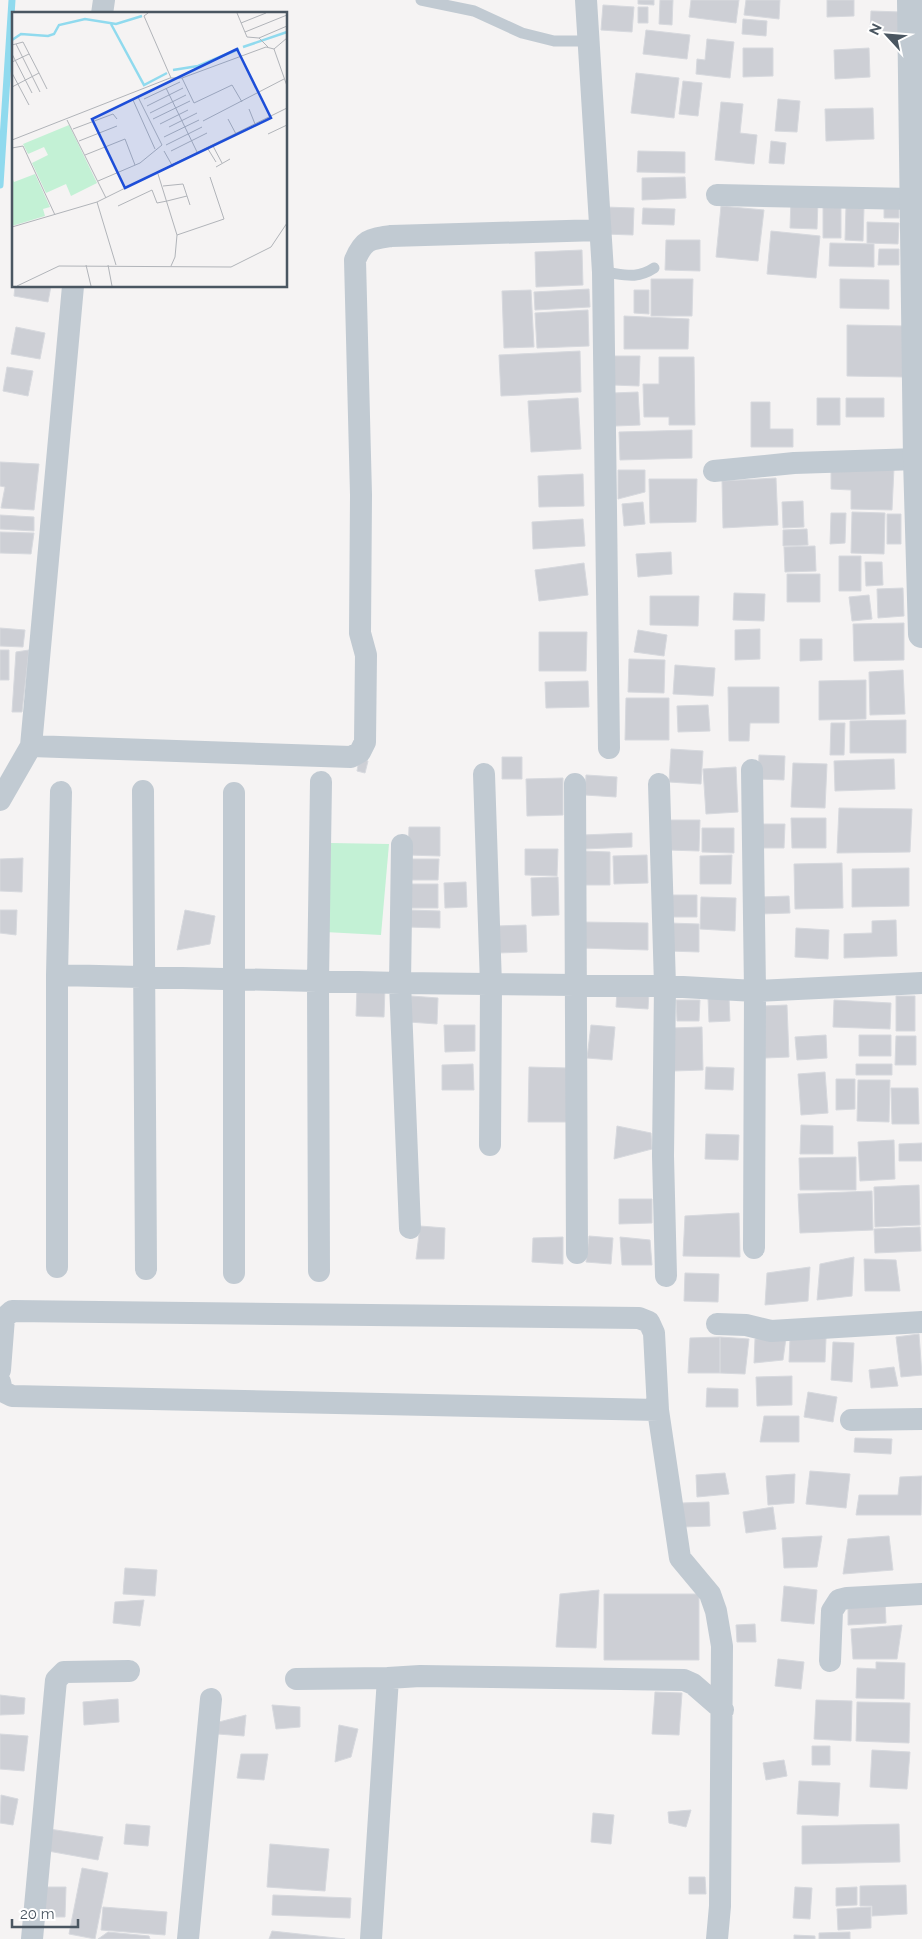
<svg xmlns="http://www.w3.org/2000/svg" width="922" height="1939" viewBox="0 0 922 1939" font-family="Raleway,sans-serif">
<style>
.green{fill:#c3f1d5}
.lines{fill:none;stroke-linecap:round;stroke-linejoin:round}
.stream{stroke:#90daee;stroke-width:7}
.building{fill:#cdcfd5;stroke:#d7d9de}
.service{stroke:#c1cad2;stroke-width:11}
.minor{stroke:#c1cad2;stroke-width:22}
.tertiary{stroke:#c1cad2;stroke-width:28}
.inset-river{fill:none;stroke:#90daee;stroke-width:2.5}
.inset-road{fill:none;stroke:#b1b4b9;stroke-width:1}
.view{fill:#1d4ed8;fill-opacity:0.15;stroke:#1d4ed8;stroke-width:2.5}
.inset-edge{fill:none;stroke:#4a5661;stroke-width:2.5}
</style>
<rect width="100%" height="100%" fill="#f5f3f3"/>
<path class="green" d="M331,843L389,844L381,935L325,932Z"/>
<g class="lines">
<path class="stream" d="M0,185L12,0"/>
</g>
<path class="building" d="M638,0H654V5L638,4Z
M660,0H673L672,25L659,24Z
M691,0H739L736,23L689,17Z
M746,0H780L779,19L744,15Z
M827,0H854V16L827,17Z
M603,5L634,7L632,32L601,30Z
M638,7H648V23H638Z
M871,11L901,12L900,33L870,32Z
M743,19L767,21L766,36L742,34Z
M646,30L690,35L687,59L643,54Z
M707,39L734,42L730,78L696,74L697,59L705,60Z
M743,48H773V76L743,77Z
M869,48L870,77L835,79L834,50Z
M636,73L679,78L674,118L631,113Z
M683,81L702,83L698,116L679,114Z
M778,99L800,101L797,132L775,131Z
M721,102L743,104L740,133L757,135L754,164L715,160Z
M873,108L874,139L826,141L825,109Z
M771,141L786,143L784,164L769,163Z
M638,151L685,152V173L637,172Z
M685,177L686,198L642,200V178Z
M791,200H818L817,229L790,228Z
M841,203V238H823V204Z
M721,206L764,210L758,261L716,257Z
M846,206L864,207L863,241L845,240Z
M884,206H899V218H884Z
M605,207L634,208L633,235L604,234Z
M643,208L675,209L674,225L642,224Z
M867,222L899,223L898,244L867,243Z
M771,231L820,236L816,278L767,274Z
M666,240H700V271L665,270Z
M830,243L874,244V267L829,266Z
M879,249H899V265H878Z
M582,250L583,285L536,287L535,252Z
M651,279H693L692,316H651Z
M840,279L889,280V309L840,308Z
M15,286H51L48,302L14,296Z
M589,289L590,307L535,310L534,292Z
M531,290L534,347L504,348L502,291Z
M634,290H649V314L634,313Z
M588,310L589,346L537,348L535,313Z
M624,316L689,319L688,349H624Z
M847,325L905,326V377L847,376Z
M16,327L45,333L40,359L11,354Z
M580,351L581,392L501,396L499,355Z
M613,356H640L639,386L613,385Z
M659,357H694L695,425H669V417H644L643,384H659Z
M7,367L33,371L28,396L3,391Z
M638,392L640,425L615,426L613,393Z
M578,398L581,449L531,452L528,401Z
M817,398H840V425H817Z
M846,398H884V417H846Z
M751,402H770V429H793V447H751Z
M692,430V458L620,460L619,432Z
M0,462L39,464L34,510L1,508L5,487L0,486Z
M831,465L894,468L892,510L851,509V490L831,489Z
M618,470H645V492L618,499Z
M583,474L584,506L539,507L538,476Z
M776,478L778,525L723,528L722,481Z
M649,479H697L696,522L650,523Z
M803,501L804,527L783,528L782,502Z
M643,502L645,524L624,526L622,504Z
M852,512L885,513L884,554L851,553Z
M831,513H846L845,543L830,544Z
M887,514H901V544H887Z
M0,515L34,517V531L0,529Z
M583,519L585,546L533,549L532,522Z
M807,529L808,545L783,546V530Z
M0,532L34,533L31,554L0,553Z
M815,546L816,571L785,572L784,547Z
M671,552L672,574L638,577L636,554Z
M839,556H861V591H839Z
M865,562H882L883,585L866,586Z
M584,563L588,595L539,601L535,570Z
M787,574H820V602H787Z
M903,588L904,616L878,618L877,589Z
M734,593L765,594L764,621L733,620Z
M869,595L872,619L852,621L849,597Z
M650,596H699L698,626L650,625Z
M904,623V660L854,661L853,624Z
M0,628L25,630L23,647L0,646Z
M760,629V659L735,660V630Z
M638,630L667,635L664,656L634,652Z
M539,632H587L586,671H539Z
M800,639H822V660L800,661Z
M0,650H9V680H0Z
M29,650L22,712H12L16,652Z
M629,659L665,660L664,693L628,692Z
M675,665L715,668L713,696L673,694Z
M903,670L905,714L870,715L869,672Z
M866,680V719L819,720V681Z
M588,681L589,707L546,708L545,682Z
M728,687H779V723H750L749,741H729Z
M626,698H669V740H625Z
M708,705L710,731L678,732L677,706Z
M906,720V753H850V721Z
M831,723H845L844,755H830Z
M671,749L703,751L701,784L669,782Z
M759,755L785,756L784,780L758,779Z
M502,757H522V779H502Z
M359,759L368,761L365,773L357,771Z
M894,759L895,789L835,791L834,761Z
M793,763L827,764L825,808L791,807Z
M736,767L738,812L706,814L703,769Z
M586,775L617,777L616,797L585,795Z
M563,778V815L527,816L526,779Z
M839,808L912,809L910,852L837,853Z
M791,818H826V848H792Z
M669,820H700L699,851L668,850Z
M761,824H785L784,848H761Z
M409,827H440V856L408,855Z
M702,828H734V853L702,852Z
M632,833V847L583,849V835Z
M525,849H558L557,876L525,875Z
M582,851L610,852V885H581Z
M647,855L648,883L614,884L613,856Z
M732,855L731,884H700V856Z
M23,858L22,892L0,891V859Z
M406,859H439L438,880H405Z
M842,863L843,908L795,909L794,864Z
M909,868V906L852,907V869Z
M558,877L559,915L532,916L531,878Z
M466,882L467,907L445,908L444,883Z
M405,884H438V908H406Z
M671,895H697V917H671Z
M789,896L790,913L761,914L760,897Z
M701,897L736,898L735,931L700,929Z
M0,910H17L16,935L0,933Z
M185,910L215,916L210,944L177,950Z
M408,910L440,911V928L408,927Z
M896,920L897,956L844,958V934L872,933V921Z
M582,922L648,923V950L581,948Z
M669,923L699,924V952L669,951Z
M526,925L527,952L498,953L497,926Z
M796,928L829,930L828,959L795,957Z
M357,986L385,987L384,1017L356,1016Z
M617,990L649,992L648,1009L616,1007Z
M411,996L438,998L437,1024L409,1022Z
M896,996H915V1031H896Z
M729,997L730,1021L709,1022L708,998Z
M676,1000H700L699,1021H677Z
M834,1000L891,1003L890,1029L833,1027Z
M787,1005L789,1057L765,1058L763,1006Z
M444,1025H475V1051L445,1052Z
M591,1025L615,1027L612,1060L587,1058Z
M702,1027L703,1070L673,1071L672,1028Z
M826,1035L827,1058L797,1060L795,1037Z
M859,1035H891V1056H859Z
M896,1036H916V1065H895Z
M473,1064L474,1090H442V1065Z
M856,1064H892V1075H856Z
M529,1067L568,1068L567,1122H528Z
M706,1067L734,1068L733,1090L705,1089Z
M825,1072L828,1113L801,1115L798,1074Z
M836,1079H855V1109L836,1110Z
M858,1080H890L889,1122L857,1121Z
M891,1088H918L919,1124H892Z
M801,1125L833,1126V1154H800Z
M617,1126L651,1133L652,1149L614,1159Z
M706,1134L739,1135L738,1160L705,1159Z
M894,1140L895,1179L860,1181L858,1142Z
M922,1143V1161H899V1144Z
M856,1157V1190H800L799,1158Z
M919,1185L920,1225L875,1227L874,1187Z
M872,1191L873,1230L800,1233L798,1194Z
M619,1199H652V1223L619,1224Z
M739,1213L740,1257L683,1256L685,1216Z
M420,1226L445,1228L444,1259H416Z
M920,1227L921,1251L875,1253L874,1229Z
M589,1236L613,1238L611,1264L586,1262Z
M563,1237V1264L532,1262L533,1238Z
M620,1237L650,1240L652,1265H622Z
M854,1257L852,1296L817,1300L820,1264Z
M864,1259L896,1260L900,1291H865Z
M810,1267L808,1301L765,1305L767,1273Z
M685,1273L719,1274L718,1302L684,1301Z
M919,1334L922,1375L901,1377L896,1337Z
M720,1337V1373H688L690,1338Z
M720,1337L749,1339L745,1374L720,1373Z
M786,1338L783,1360L754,1363L755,1339Z
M790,1338H826L825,1362H789Z
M833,1342L854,1343L852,1382L831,1380Z
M894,1367L898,1386L871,1388L869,1370Z
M792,1376V1405L757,1406L756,1377Z
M707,1388L738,1389V1407H706Z
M808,1392L837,1397L833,1422L804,1417Z
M764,1416H799V1442H760Z
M855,1438L892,1439L891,1454L854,1452Z
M810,1471L850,1474L846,1508L806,1504Z
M725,1473L729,1494L697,1497L696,1475Z
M795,1474L794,1503L768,1505L766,1476Z
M922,1476L921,1515H856L859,1495H898L900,1477Z
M709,1502L710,1526L682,1527V1503Z
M773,1507L776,1529L746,1533L743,1512Z
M822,1536L817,1567L784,1568L782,1538Z
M889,1536L893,1570L843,1574L848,1539Z
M125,1568L157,1570L155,1596L123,1594Z
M784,1586L817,1590L814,1624L781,1621Z
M599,1590L596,1648L556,1647L560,1594Z
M604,1594H699V1660H604Z
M144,1600L140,1626L113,1623L115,1602Z
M885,1601L886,1623L848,1625V1603Z
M755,1624L756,1642H737L736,1625Z
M902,1625L897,1659H853L851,1629Z
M778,1659L804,1662L801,1689L775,1686Z
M876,1662L905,1663L904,1699L856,1698L857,1668L876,1669Z
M655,1692L682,1693L679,1735L652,1734Z
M0,1695L25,1698L24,1714L0,1715Z
M118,1699L119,1722L84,1725L83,1702Z
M816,1700L852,1701L851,1741L814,1739Z
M857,1702L910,1703L909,1743L856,1741Z
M272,1705L300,1707V1727L276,1729Z
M246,1715L244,1736L218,1734L219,1722Z
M339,1725L358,1729L351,1757L335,1762Z
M0,1734L28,1736L24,1771L0,1769Z
M812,1746H830V1765H812Z
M872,1750L910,1752L907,1789L870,1787Z
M241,1754H268L264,1780L237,1778Z
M784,1760L787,1776L766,1780L763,1763Z
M799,1781L840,1783L838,1816L797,1814Z
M1,1795L18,1799L13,1825L0,1823Z
M691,1810L686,1827L669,1823L668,1812Z
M593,1813L614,1815L611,1844L591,1842Z
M126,1824L150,1826L148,1846L124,1844Z
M899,1824L900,1862L802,1864V1826Z
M49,1829L103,1837L98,1860L48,1851Z
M270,1844L329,1849L325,1891L267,1887Z
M82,1868L108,1873L95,1939L69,1934Z
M689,1877H705L706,1894H689Z
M906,1885L907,1914L872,1916V1906H860V1886Z
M40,1887H66L65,1917H40Z
M795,1887L812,1888L810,1919L793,1918Z
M857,1887V1905L836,1906V1888Z
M273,1895L351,1898L350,1918L272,1915Z
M103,1907L167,1912L165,1935L101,1930Z
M871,1907V1928L838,1930L837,1909Z
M272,1931L345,1939H269Z
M108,1932L149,1936L150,1939H98Z
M850,1932V1939H819V1933Z
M794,1935L815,1936V1939H794Z"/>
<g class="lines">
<path class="service" d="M421,0L474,11L522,33L554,41H589
M603,272C623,274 636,280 654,268"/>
<path class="minor" d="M586,0L603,272L609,748
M102,14L104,0
M717,195L913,199
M714,471L794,463L917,459
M31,746L351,757L360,752L365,742L366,655L360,633L361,495L355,260C364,239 370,239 391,236L600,230
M752,770L755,991L754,1248
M484,774L491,985L490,1145
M575,784L577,1253
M659,784L665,986L663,1156L666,1276
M143,791L146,1269
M0,800L31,746L73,286
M402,845L400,983L410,1228
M57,975L400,983L665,986L755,991L922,983
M57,1267V975L61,792
M319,1271L318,981L321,782
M234,1273V793
M717,1324L746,1325L771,1331L922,1322
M0,1370L4,1318L12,1311L639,1318L649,1322L654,1333L658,1410L680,1558L710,1594L716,1611L722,1646L720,1906L717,1939
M0,1382L2,1391L12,1396L658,1410
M851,1420L922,1419
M830,1661L832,1611L839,1600L847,1598L922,1594
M296,1679L388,1678
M32,1939L56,1680L64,1672L129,1671
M188,1939L211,1699
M371,1939L388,1678L420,1676L684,1680L693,1684L723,1710"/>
<path class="tertiary" d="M911,0L917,459L922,634"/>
</g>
<g transform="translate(12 12)">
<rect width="275" height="275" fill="#f5f3f3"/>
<path d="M57,113L85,171L59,184L54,172L34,181L20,151L36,143L32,135L16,142L11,132ZM23,162L38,195L31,197L33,204L0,214V165L2,170Z" fill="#c3f1d5"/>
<path class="inset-river" d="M99,12L132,73L155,61M0,28L9,22L36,24L42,22L47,13L73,7L104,12L130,4M231,35L275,20M161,58L186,54L227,37"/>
<path class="inset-road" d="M136,1L132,4L159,66M225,1L235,25L247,26L256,35M229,11L254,1M233,20L275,3M247,26L275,14M275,26L262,37L275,74M4,32L28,80M0,33L11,30L27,61L0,75M0,42L20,81M0,50L17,42M0,61L17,93M27,61L35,77M170,66L182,91L220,73L230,90M154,76L186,142M132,87L168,70M135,94L171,76M237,97L243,112M138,101L174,83M141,107L178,89M216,107L224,122M55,108L94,186M191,109L272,67M148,112L176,98M157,115L185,101M61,117L101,102L105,107M256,122L275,113M152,125L187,108M0,128L158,66H170L254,35L262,37M67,129L105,114M154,133L190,115M201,134L210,151M0,136L11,134L43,203M196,137L204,150M152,139L161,155M159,139L195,121M73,143L113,127L123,153M204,155L218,147M146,162L165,223L163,245L159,254M86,169L128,151L150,133L126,85L121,88L143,137M151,174L171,172L178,193M155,189L175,184M85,190L104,253M106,194L140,178L145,191L155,189M0,215L85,190L275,96M165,223L212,207L198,165M74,253L79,274M96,253L100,274M5,274L47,254L219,255L259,235L275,211"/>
<path class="view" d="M225,37L259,106L113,176L80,107Z"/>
<rect width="275" height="275" class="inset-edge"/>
</g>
<g transform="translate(887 35) rotate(296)" stroke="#ffffff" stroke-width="4" paint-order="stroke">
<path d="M0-4L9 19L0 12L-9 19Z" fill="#4a5661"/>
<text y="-8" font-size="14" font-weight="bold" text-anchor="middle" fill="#4a5661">N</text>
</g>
<path d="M12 1919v8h66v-8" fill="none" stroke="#4a5661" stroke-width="2.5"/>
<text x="20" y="1919" font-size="15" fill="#4a5661" stroke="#ffffff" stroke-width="4" paint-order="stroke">20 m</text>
</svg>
